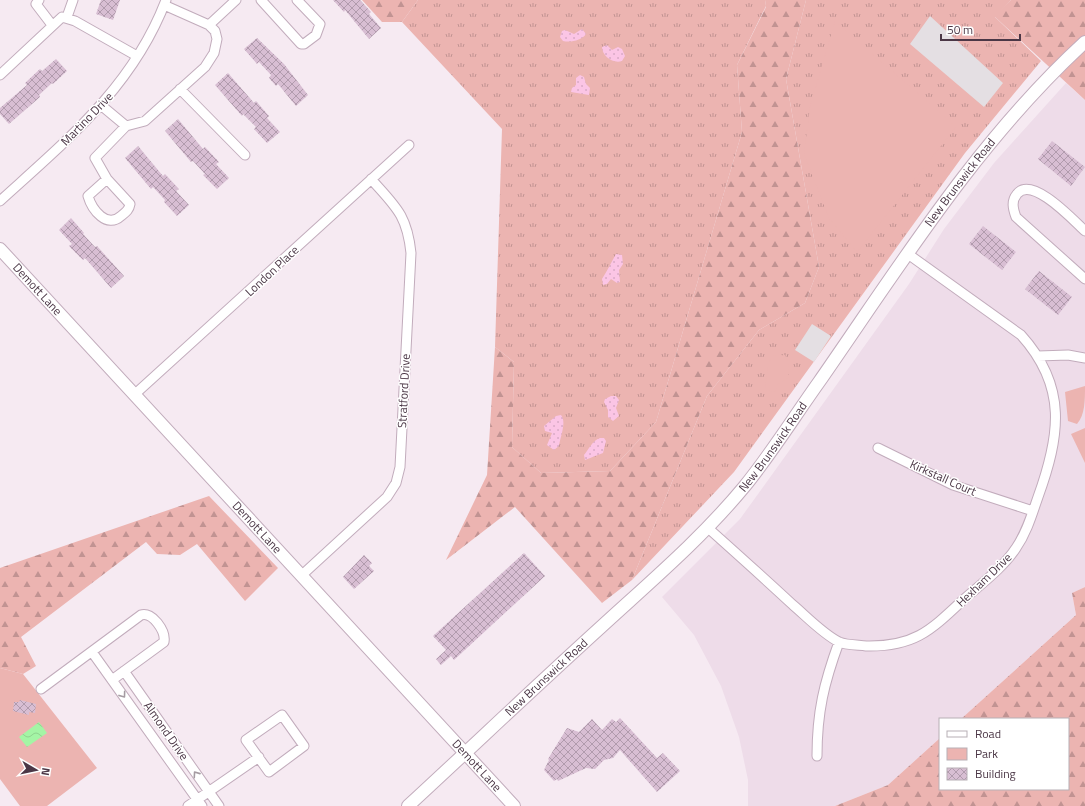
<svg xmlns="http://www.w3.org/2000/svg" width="1085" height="806" viewBox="0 0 1085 806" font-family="'Titillium Web',sans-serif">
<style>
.residential{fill:#eedce9}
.grass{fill:url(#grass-tufts)}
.forest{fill:url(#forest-firs)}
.sand{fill:url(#sand-dots)}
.green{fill:#ecb4b1}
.parking{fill:#e4dfe3}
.water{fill:url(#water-waves)}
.building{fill:url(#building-cross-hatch)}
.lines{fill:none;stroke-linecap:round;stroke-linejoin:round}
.minor-casing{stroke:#c2acbc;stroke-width:11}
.tertiary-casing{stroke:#c2acbc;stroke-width:14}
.minor{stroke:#fff;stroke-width:9}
.tertiary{stroke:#fff;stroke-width:12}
.oneway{stroke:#a59ba2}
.labels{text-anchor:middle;stroke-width:3;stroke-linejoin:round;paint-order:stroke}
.street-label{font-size:12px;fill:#4b3746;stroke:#fff}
</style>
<defs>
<pattern id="grass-tufts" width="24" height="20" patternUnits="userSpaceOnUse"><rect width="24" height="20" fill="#ecb4b1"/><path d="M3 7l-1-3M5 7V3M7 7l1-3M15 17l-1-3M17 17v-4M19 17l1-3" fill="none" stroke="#c19392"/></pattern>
<pattern id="forest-firs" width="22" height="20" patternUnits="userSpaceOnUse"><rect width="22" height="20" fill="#ecb4b1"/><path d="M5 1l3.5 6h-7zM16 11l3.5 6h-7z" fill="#c19392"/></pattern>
<pattern id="sand-dots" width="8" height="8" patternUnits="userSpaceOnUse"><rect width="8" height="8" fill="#fbc5e5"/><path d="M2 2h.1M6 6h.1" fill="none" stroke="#d9aac6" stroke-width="1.8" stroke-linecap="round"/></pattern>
<pattern id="water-waves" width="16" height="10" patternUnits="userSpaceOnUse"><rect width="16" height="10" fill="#a4f5a5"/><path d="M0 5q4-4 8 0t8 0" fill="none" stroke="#8fd38f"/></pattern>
<pattern id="building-cross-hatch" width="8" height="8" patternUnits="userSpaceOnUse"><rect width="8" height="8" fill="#d8bed3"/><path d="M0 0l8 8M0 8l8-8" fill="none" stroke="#b19bad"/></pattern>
</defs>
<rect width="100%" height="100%" fill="#f6eaf2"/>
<path class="residential" d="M1066,83L1085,100V587L1072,593L1076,615L961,719H940V738L888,785L835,806H748V780L739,737L721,686L694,635L662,597L740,519L909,284L944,229L994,163Z"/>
<path class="grass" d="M418,0H765L766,6L737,65L742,132L656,422L610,471L541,473L512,447L514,362L495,347L502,129L402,22Z
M806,0H1011L995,17L1041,61L965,153L734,472L632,580L707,396L759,330L805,303L819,267L786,79Z"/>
<path class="forest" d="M362,0H418L402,22H382Z
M765,0H806L786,79L819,267L805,303L759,330L707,396L632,580L602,603L515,507L446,560L487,475L495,347L514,362L512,447L541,473L610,471L656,422L742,132L737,65L766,7Z
M1011,0H1085V100L994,16Z
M209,496L278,568L245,601L197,544L180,555L157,554L146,542L21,637L36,666L23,674L0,668V568Z
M1085,587V806H835L888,785L940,738V789H1068V719H961L1076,615L1072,593Z"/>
<path class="sand" d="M582,29L586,34C582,40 571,43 563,41L560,37L562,31L565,30L574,34Z
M607,45L612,50L618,47L622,49L625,56L622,61C613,64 602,56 602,47Z
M580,75L584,77L586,84L590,88L589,95L571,92L572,88L576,85V78Z
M616,254L622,255L623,264L619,270L620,282L617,283L611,279L607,284L603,285L602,279C607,271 611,263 616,254Z
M611,396H616L619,400L616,408L619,416L613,421L608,417V410L604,402L605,399Z
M561,415C567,422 560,437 559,446L554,450L547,445L552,433L545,431L544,426L556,416Z
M600,438H604L606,441L603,453L585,460L584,455C589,449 592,441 600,438Z"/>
<path class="green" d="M835,21L956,127L857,252L829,218L804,154L810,107Z
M785,355L789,364L788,378L778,384L775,392L765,390L768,365L772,356Z
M1085,386C1085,400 1085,415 1077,424L1068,421L1065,392Z
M1085,428V463L1071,434Z
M0,668L23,674L97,768L47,806H20L0,779Z"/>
<path class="parking" d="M930,16L1003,83L984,107L910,44Z
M812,324L831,336L814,362L795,350Z"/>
<path class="water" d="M39,722L47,733L27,747L19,737Z"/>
<path class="building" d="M101,0H120L113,20L96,14Z
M333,0H360L371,12L369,14L381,28L369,39L345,10L344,12Z
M257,38L284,64L308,95L296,106L278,84L276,86L269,78L271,75L259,62L257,64L244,49Z
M56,59L67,71L53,84L52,83L39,95L40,97L9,124L0,114V108L27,85L25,83L40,69L42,71Z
M228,73L254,103L256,101L269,116L267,118L280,132L267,143L254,129L256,127L243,114L242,116L215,85Z
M178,119L203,149L205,147L219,162L216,164L229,178L217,189L203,175L205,174L193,161L191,162L165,131Z
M1052,141L1085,167L1071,186L1038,159Z
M138,146L163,176L165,174L179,189L176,191L189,205L177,216L164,202L165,200L153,187L151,189L125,158Z
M71,218L84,233L83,234L95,247L97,246L124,276L111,288L85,258L83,260L69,246L72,244L59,230Z
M983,226L1016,252L1002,270L969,244Z
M1039,271L1072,297L1058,315L1025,289Z
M524,553L545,576L454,660L451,656L441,665L436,659L446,650L433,636Z
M364,555L372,563L369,566L374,571L354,589L343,577Z
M20,700L36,704L35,713L29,712V715L13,711L14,702H19Z
M620,718L657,758L663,753L680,771L657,792L620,750L613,758L604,760L595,769L586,768L558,781L557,779L554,781L544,770L549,760L548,759L567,728L579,732L592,719L602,730L612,719L616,722Z"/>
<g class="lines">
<defs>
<path id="minor" d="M39,0L36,4L52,25
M261,0L301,44H304L316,35L320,24L297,0
M67,17L73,0
M209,25L236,0
M0,75L62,17L75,21L137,56
M180,89L245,155
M102,106L126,126
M107,179L88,196C92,210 107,229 121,216C126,212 129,210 130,204L107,179L95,158L126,126L145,121L205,67L214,53L217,39L215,31L209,25L164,5
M0,201C66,141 133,87 166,0
M1085,231C1074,221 1032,175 1017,194C1011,201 1013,209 1016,217L1085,279
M1038,356L1068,355L1085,358
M134,395L409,145
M878,448L953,485L1033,511
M708,528C736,553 765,579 793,605C806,616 823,634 839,642C846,645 858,645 866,646C914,647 930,631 963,600C981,584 1003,568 1016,548C1027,532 1032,514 1038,497C1060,436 1068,387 1021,335L908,254
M302,575L387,497L396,483L400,467L411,253C407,215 396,207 371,179
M92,652L202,806
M124,671L219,806
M41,689L141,615C152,611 166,631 164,642L112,680
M282,715L304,746L269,772L246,740Z
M817,756C817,712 824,683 839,642
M188,806L259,757"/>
<g id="tertiary">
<path id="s1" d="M0,249L514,806"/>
<path id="s2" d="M408,806C473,746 536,686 601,627C650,582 701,539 744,487C771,454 794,417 819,382C901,264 978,140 1085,42"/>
</g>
</defs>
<use href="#minor" class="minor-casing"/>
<use href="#tertiary" class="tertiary-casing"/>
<use href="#minor" class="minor"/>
<use href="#tertiary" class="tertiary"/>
</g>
<defs><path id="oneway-chevron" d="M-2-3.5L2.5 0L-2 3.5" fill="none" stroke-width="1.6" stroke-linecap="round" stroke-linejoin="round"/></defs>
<g class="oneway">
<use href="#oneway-chevron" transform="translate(123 695) rotate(54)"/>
<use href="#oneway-chevron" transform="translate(196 774) rotate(-125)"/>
</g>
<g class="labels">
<g class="street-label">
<text transform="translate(87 119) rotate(-46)" y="4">Martino Drive</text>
<text dy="4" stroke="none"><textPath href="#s2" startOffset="837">New Brunswick Road</textPath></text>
<text transform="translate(272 271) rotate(-43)" y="4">London Place</text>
<text dy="4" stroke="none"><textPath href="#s1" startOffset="55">Demott Lane</textPath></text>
<text transform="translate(404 391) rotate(-87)" y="4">Stratford Drive</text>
<text dy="4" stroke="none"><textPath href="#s2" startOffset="513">New Brunswick Road</textPath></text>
<text transform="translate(943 478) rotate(24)" y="4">Kirkstall Court</text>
<text dy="4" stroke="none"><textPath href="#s1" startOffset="379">Demott Lane</textPath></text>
<text transform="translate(984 580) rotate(-44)" y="4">Hexham Drive</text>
<text dy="4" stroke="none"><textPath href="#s2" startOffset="189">New Brunswick Road</textPath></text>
<text transform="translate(166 731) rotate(55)" y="4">Almond Drive</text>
<text dy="4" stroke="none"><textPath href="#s1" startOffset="703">Demott Lane</textPath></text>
</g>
</g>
<rect x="939" y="718" width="130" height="72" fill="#ffffff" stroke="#b7afb5"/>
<rect x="947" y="731" width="20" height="6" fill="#ffffff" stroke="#b7afb5"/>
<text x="975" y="738" font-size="12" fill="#4b3746">Road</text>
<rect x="947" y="748" width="20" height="12" fill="#ecb4b1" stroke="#b7afb5"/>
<text x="975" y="758" font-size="12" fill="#4b3746">Park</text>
<rect x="947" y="768" width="20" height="12" fill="url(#building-cross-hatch)" stroke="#b7afb5"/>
<text x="975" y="778" font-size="12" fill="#4b3746">Building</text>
<g transform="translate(36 770) rotate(99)" stroke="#ffffff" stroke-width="3" paint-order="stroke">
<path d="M0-3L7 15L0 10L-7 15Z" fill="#4b3746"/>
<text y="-6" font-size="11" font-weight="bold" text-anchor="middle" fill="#4b3746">N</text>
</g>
<path d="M941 34v6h79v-6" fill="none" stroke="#4b3746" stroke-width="2"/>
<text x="947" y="34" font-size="12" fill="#4b3746" stroke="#ffffff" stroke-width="3" paint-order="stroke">50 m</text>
</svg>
